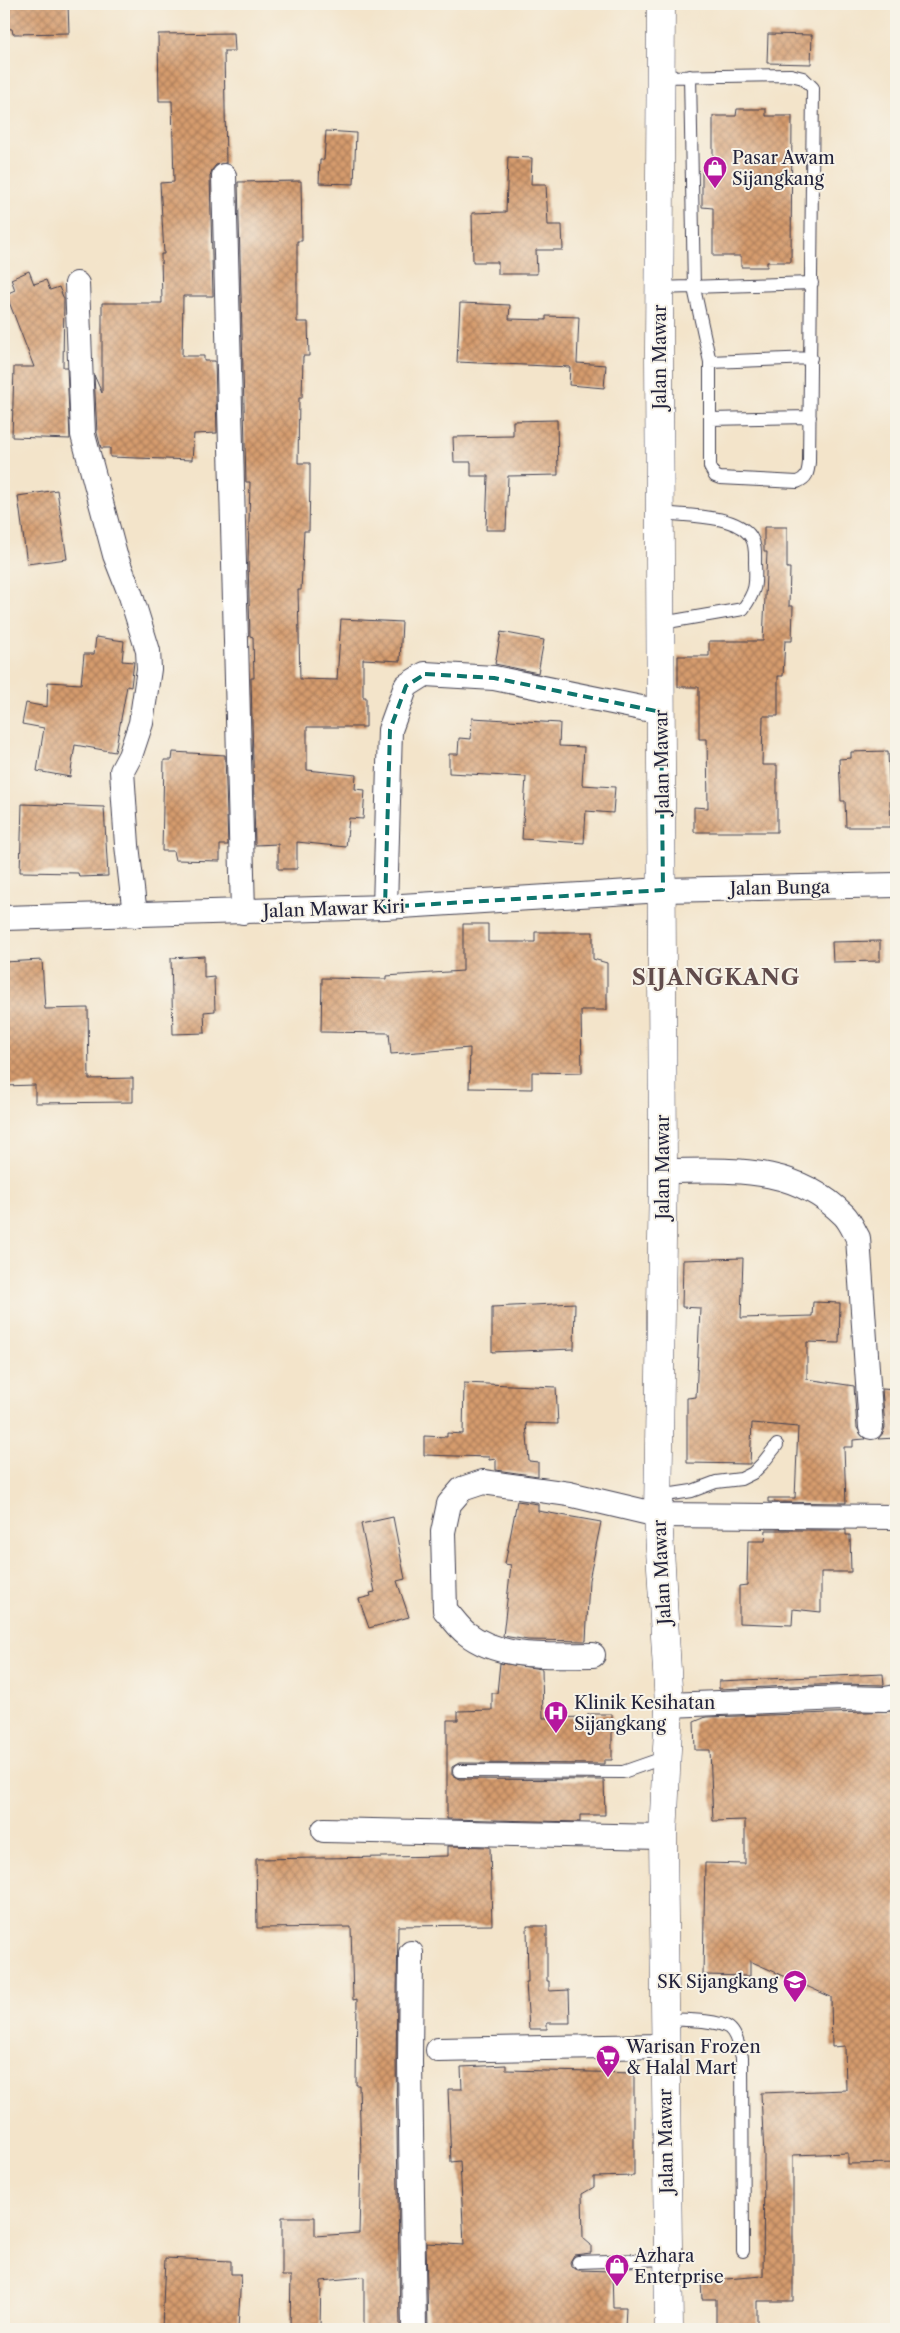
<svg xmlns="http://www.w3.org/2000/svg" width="900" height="2333" viewBox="0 0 900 2333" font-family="'Libre Caslon Text',serif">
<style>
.building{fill:url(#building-cross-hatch)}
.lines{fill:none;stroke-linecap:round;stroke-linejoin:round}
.service-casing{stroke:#413f50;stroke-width:14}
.minor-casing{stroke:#413f50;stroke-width:26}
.tertiary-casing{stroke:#413f50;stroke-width:29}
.service{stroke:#fff;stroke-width:12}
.minor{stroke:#fff;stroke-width:24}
.tertiary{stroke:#fff;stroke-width:28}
.marked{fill:none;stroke:#0f766e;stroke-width:4;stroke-dasharray:10 6;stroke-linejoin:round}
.labels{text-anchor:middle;stroke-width:4;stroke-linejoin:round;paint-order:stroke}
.poi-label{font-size:18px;fill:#22223b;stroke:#f7f3e8;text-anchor:start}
.street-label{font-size:18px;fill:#22223b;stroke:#f7f3e8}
.district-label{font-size:22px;font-weight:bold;letter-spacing:1px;fill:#614c4c;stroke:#f7f3e8}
</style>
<defs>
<pattern id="building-cross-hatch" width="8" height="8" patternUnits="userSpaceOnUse" patternTransform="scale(1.25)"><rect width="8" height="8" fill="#d59b6d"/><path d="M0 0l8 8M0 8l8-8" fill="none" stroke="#ac7e5b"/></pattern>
</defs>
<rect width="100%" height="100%" fill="#f7f3e8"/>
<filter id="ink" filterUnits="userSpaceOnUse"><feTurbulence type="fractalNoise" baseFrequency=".02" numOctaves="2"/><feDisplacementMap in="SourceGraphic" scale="10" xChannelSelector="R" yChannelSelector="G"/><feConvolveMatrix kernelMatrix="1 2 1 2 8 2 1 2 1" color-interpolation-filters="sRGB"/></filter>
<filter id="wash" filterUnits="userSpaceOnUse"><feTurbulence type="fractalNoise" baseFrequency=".0096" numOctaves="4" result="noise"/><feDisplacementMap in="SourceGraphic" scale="20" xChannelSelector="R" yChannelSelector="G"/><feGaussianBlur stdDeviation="1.12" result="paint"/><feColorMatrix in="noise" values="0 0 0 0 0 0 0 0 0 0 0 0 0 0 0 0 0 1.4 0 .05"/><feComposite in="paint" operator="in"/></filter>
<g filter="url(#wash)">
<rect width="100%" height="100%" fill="#f3e4ca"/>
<g id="blocks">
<path class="building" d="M4,4H68L69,33L13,34L12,29L4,28Z
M234,33L235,51H224L226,163L216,165L212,170L210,176L213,296H183L182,356H204V361H215L217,433L194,434L192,460L110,457V448H101L97,433L94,375L102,393V303H162L161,254H164L160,183L174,182L172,101H159L158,34Z
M768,34L812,35L811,64L767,63Z
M737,109H766V116H792L791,262H767V267H741V256H713V208L702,207V168H713V116H736Z
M326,131L356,133L354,184L319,183L320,160H324Z
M508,157L532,158L531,184H546L548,225H562L563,250H536L537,274H498V262H473L472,213L506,212Z
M301,181L302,241H297V322H308L309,356H303L302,398H299L298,463H310V482L309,531H304L301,590H298L300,679L337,680L341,619L402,622L400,661L363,659V697H366V727H307V770L356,775L355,789L365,790L363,819L349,818L346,847L297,842V869H278V844L255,845L251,678H254L253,637L250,636L248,562L250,482H246L238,182Z
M29,271L34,284L46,280L50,290L59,287L64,299L63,367H67L70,439L12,437L14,367H34L6,294L15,290L11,279Z
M460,303L510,305L509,319L546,320V316L579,317L577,363L606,365L604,388L569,385L570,367L457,362Z
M557,420L558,475L508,476L506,530H486L488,476H471V462H454L453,437L513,436V421Z
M57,490L67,559L27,564L18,496Z
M764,527H787V568H790L789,606H793L792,641H785L783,676H778V716H763L762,765H777V832H694V807L708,808L707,739H699V687H678V656H709V641H763L767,552H764Z
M501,632L544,640L538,673L495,664Z
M96,637L124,641L122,661L134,662L131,687L127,686L115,752L75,745L70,777L37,771L44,728L22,724L26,703L47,707L48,682L81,684L84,654H94Z
M472,718L560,723L559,746L584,747L582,785L615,787L613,813L586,811L584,843L522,839L526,777L449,773V754H458L459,738L471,739Z
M888,751L891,827H846L845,801H841L839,759L851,758V752Z
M173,752L225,755L228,845H220V861L175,860L173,851H162L164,760H172Z
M22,804L104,807L108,876L79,877L78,873L20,872Z
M463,924H488V942H535V932H593V959L607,963V1010H581L582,1073L532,1072V1089L469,1088L470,1048L391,1054L389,1033L321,1032L322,978L386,979V976L463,971Z
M880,941V961L833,962L832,942Z
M204,956V978L214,977L215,1011L204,1012L205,1033L173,1034L171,958Z
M42,960L45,1009L88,1008L89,1079L133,1078V1102L35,1103V1085L4,1086V962Z
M743,1258L741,1318L812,1316L813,1302L840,1303L839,1343L807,1342V1379L854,1386L857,1428L865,1439L853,1440V1447H844L846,1503L768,1502V1498H795L798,1427L752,1423L750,1464L687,1463V1398L696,1397L700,1308L682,1307L683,1260Z
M575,1303L574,1349L492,1352V1307Z
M464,1383L556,1387L558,1424L526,1423L529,1461L538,1462V1476L496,1470V1459L489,1460V1457L424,1455V1436L447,1437V1433L463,1434Z
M882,1389L896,1390V1438L878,1439L883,1433L885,1427Z
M517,1501L538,1504V1511L601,1522L589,1580L586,1641L528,1640L503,1636L511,1565L505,1564Z
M393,1517L405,1579L397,1581L409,1617L369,1628L359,1599L371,1596L370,1593L375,1592L361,1524Z
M766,1530H846V1535H850L851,1572H821V1612L793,1609L792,1625L739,1623V1586L747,1585L748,1541H765Z
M500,1663L542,1669L543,1718L588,1717V1714H612V1760H604V1764L459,1763L452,1767V1775L459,1779L604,1780L605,1815H580V1822L447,1819V1720H458V1711L492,1710V1693H497Z
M883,1674L884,1685L842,1684L719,1689V1681Z
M896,1711V2163L848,2164V2153L793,2155V2301H757V2329H716V2299H702L701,2281L763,2276L764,2156L761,2093L846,2090L845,2046L832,2047L831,1997L750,1961V1976L703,1975L705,1863L745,1864V1820L713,1821L710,1750H695L694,1722L706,1717Z
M448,1846L490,1847L492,1925L398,1926L396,2062L400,2329H364V2277L321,2281L320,2327L290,2326L291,2276H282V2217H315V2236L359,2233L361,2157L359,2085H356L357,1999L353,2000L351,1927L257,1928L256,1859L448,1856Z
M527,1926H547V1981H549V1991L569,1990L570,2023H547V2029H529L526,1982H528Z
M506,2065V2070L634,2073V2176L594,2177V2187L582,2194L583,2238L591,2245V2253L574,2255L570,2262L571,2267L578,2270L612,2271L613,2307H626L625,2329H428L426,2243L464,2245L460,2161L451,2162L448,2089H462L461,2067Z
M165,2258L231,2261V2274H241L238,2329H162Z"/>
</g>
</g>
<g filter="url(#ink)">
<use href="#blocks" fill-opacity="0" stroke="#413f50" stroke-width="1"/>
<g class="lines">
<defs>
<path id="service" d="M661,77L791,75L803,78L813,88L809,462C808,473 807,478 797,482L720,478L715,476L710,467V362L694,288L690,76
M659,288L812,283
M710,362L811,358
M710,419L810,417
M661,513C686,516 736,514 751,537C756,545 755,554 755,563C756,585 756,591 743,609L662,623
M659,1496L692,1491L716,1482L741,1479L753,1473L762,1464L777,1445
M459,1771L623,1772L666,1757
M665,2019C681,2020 717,2019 729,2028C737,2034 739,2049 742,2057L743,2251
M578,2262L669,2259"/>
<path id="minor" d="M224,176L243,912
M77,284L83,435L115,555L131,596L148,651L149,669L141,723L130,756L122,771L127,845L135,915
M385,907L390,730L406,686L425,674L494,678L661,712
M4,918L385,907L663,890L896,885
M663,1171C730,1171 792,1163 844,1215C850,1221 854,1231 858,1238L871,1427
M593,1655C552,1655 500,1660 466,1633C458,1627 452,1617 445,1610L443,1532L449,1504L462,1489L483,1482L569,1494L658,1515L896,1517
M669,1705L843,1698L885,1699L896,1697
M324,1830L663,1837
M411,1953L410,2062L414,2329
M438,2050L664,2046"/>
<path id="tertiary" d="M661,4L659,351L663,1171L658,1515L669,1705L663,1837L669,2329"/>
</defs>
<use href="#service" class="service-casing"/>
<use href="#minor" class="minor-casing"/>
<use href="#tertiary" class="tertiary-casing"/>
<use href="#service" class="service"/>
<use href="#minor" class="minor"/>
<use href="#tertiary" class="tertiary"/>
</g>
</g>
<path class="marked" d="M425,674L494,678L661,712L663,890L385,907L390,730L406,686Z"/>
<defs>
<symbol id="shop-pin" viewBox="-11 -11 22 30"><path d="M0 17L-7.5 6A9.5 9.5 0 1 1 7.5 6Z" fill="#b5179e" stroke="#f7f3e8"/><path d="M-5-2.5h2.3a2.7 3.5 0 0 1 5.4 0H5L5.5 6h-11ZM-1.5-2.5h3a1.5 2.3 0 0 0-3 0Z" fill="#fff"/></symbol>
<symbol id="hospital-pin" viewBox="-11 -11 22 30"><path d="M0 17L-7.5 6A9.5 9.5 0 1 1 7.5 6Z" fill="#b5179e" stroke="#f7f3e8"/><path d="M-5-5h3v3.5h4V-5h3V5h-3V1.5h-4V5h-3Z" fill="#fff"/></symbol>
<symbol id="school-pin" viewBox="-11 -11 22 30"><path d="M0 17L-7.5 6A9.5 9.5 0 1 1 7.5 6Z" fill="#b5179e" stroke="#f7f3e8"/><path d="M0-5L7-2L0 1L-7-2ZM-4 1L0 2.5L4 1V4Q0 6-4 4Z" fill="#fff"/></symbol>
<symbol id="supermarket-pin" viewBox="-11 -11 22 30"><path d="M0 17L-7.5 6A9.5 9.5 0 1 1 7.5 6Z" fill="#b5179e" stroke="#f7f3e8"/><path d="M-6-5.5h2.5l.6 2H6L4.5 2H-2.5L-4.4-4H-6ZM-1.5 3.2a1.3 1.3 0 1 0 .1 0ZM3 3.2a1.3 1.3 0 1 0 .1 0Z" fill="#fff"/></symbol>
</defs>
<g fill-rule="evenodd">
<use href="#shop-pin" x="701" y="154" width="28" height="38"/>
<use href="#hospital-pin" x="542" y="1699" width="28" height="38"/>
<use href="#school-pin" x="781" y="1968" width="28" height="38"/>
<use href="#supermarket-pin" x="594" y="2043" width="28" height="38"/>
<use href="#shop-pin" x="603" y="2252" width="28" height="38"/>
</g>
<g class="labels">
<g class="poi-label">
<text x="732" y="164">Pasar Awam<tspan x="732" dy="21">Sijangkang</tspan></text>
<text x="574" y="1709">Klinik Kesihatan<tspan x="574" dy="21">Sijangkang</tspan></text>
<text x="778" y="1988" text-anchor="end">SK Sijangkang</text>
<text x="626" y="2053">Warisan Frozen<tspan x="626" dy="21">&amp; Halal Mart</tspan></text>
<text x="634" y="2262">Azhara<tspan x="634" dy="21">Enterprise</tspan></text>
</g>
<g class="street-label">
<text transform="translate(660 357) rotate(-90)" y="6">Jalan Mawar</text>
<text transform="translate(662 762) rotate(-91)" y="6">Jalan Mawar</text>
<text transform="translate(780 888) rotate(-1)" y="6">Jalan Bunga</text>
<text transform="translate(334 909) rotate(-2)" y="6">Jalan Mawar Kiri</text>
<text transform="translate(663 1167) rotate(-90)" y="6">Jalan Mawar</text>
<text transform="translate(662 1572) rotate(-93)" y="6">Jalan Mawar</text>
<text transform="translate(666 2141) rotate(-91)" y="6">Jalan Mawar</text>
</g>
<g class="district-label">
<text x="716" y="985">SIJANGKANG</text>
</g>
</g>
<rect width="900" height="2333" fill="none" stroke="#f7f3e8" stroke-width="20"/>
</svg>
